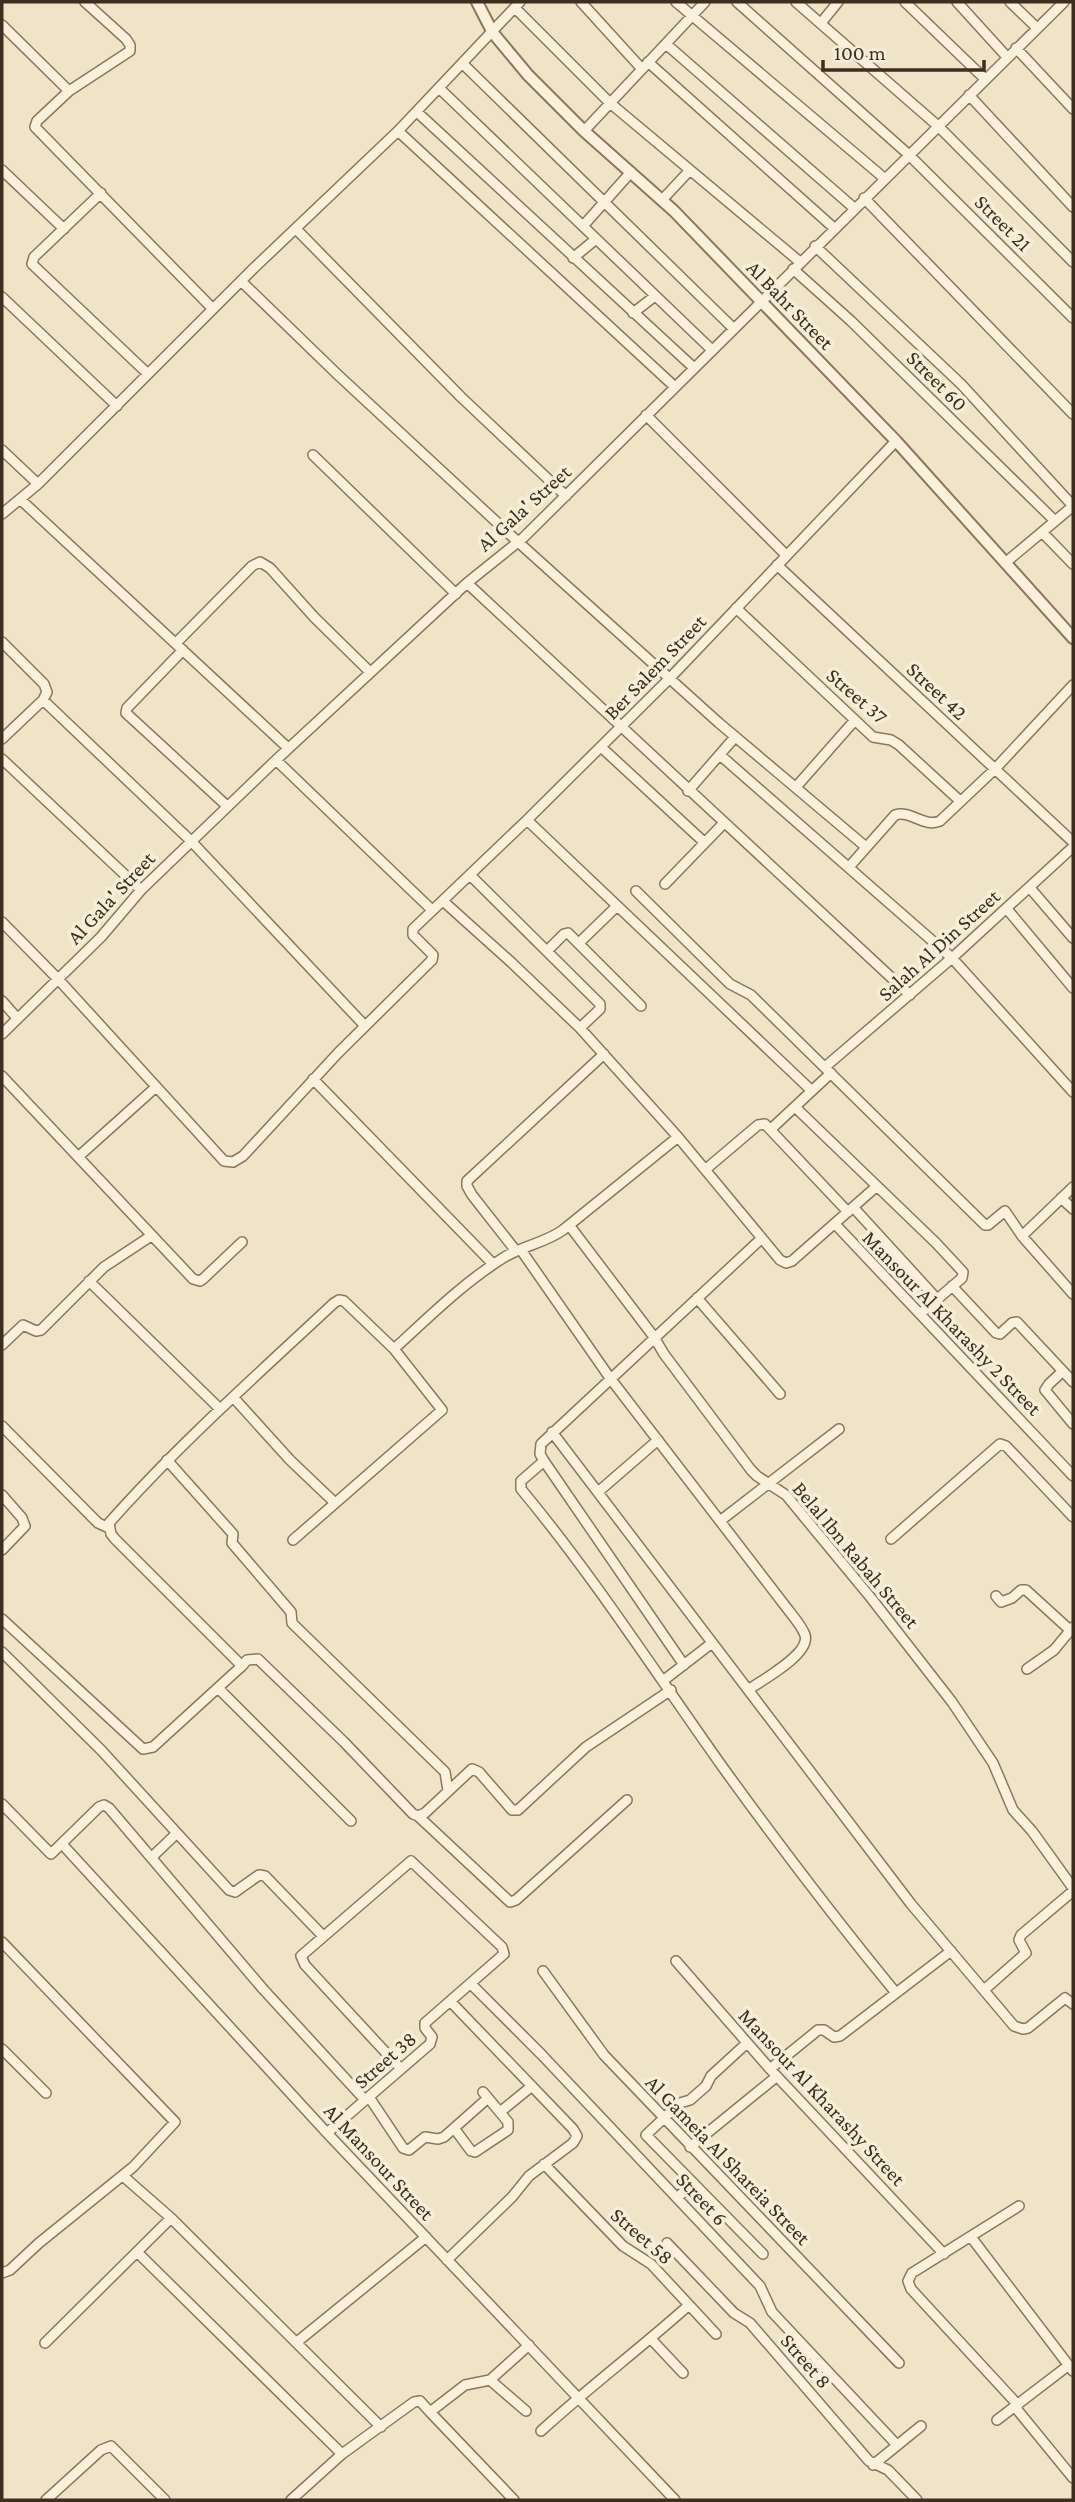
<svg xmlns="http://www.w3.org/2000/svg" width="1075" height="2502" viewBox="0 0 1075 2502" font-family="'Crimson Pro',serif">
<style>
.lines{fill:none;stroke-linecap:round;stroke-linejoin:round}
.minor-casing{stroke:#8d765c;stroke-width:12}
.tertiary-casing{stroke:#8d765c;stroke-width:14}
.minor{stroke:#faf1dc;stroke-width:9}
.tertiary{stroke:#faf1dc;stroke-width:10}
.labels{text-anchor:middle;stroke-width:7;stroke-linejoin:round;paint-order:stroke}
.street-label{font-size:21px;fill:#3d2e20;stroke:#f7eed8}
</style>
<rect width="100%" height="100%" fill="#f0e4c8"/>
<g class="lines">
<defs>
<path id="minor" d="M85,2L126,39L130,45V51L69,91L37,121L35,127L213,309
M581,2L642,69
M676,2L884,178
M737,2L908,154L1073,318
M796,2L938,126L1073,262
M905,2L985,79
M957,2L1007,57
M1010,2L1037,28
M515,8L610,103L800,262
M821,23L838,2
M2,25L69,91
M666,44L854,208
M1016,48L1073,109
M648,62L834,228
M463,64L734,329
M439,88L712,350
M969,95L1073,207
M417,112L694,368
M398,131L675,387
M584,131L705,2
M2,170L64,229
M101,193L34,257L32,264L148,374
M864,198L1073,414
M662,200L690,170
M583,226L631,172
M296,229L461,397L566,496
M815,246L961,384L1073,506
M573,258L596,239
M793,269L851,321L1055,521
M241,281L337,374L517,541L719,723L866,847
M2,297L117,406
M633,313L655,296
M646,415L786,555
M2,450L38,484
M313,455L456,594
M21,500L288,748
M2,514L38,484L254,268L398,131L520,2
M1042,532L1073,564
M1005,563L1073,506
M777,565L1073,842
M467,583L910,995
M736,608L873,737L891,740L899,745L960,801
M2,642L44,684L47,692L43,700L2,739
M176,643L252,566L260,562L270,568L314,617L370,672
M183,650L127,708L126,713L227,806
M43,700L191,841L365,1026
M601,747L705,843
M720,755L952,958L1073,1092
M2,759L141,890
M276,760L432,910
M796,787L855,720
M688,791L735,737
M527,820L812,1091
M849,867L895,815C911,810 924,828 940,821L995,769L1073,685
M470,875L600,1004V1009L580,1028
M665,884L723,824
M1030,888L1073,938
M636,891L730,984L751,995L985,1225H988L1005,1211L1022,1236L1073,1294
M443,901L512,963L580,1028L678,1137
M1007,909L1073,988
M2,922L58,979L224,1161L233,1162L243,1156L338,1053L432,960L433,955L413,935V929L527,820L669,679L896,441
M579,943L617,906
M547,951L564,934L568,933L641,1006
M2,1001L17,1018
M2,1034L101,937L141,890L276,760L467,583L523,538L1064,2
M825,1067L952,958L1073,847
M2,1076L193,1279L200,1281L203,1279L242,1242
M313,1079L493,1264
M795,1107L936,1243L963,1272L962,1278L920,1314
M771,1129L831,1073
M78,1157L156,1087
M706,1169L758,1125L765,1124L848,1212
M1061,1198L1073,1209
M853,1207L937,1299
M835,1224L1073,1476
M569,1225L654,1337L664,1354L751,1470L757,1476L786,1495L871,1598L952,1702L993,1763L1013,1810L1032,1831L1073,1888
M1022,1236L1073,1187
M521,1250L610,1378L786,1607C792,1615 802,1626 805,1635C811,1654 762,1680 748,1690
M516,1251L472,1195L467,1186V1181L604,1054
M89,1281L220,1409
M952,1286L996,1333L1000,1334L1012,1323L1017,1322L1073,1382
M697,1298L780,1394
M2,1345L23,1325L36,1331L41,1330L104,1267L151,1236
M394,1349C429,1317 463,1283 503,1258C522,1246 545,1243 563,1230L678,1137L780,1260L786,1263L792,1261L877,1186
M1063,1371L1049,1384L1045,1390L1073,1424
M233,1397L290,1460L334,1502
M2,1426L98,1523L109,1528
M552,1432L911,1904L1014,2026L1023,2029L1028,2028L1065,1998L1073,2004
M167,1460L233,1534L232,1543L291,1612L292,1623L445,1772L448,1791
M544,1461L521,1481V1489C595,1578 657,1675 724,1769C779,1845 836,1920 896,1993
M598,1492L658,1440
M2,1495L22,1518L25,1526L2,1550
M720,1521L839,1429
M891,1539L1000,1444L1006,1446L1073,1517
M996,1596L1001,1602L1012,1598L1021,1590H1026L1071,1631
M2,1619L143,1749L153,1747L233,1674L242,1666L115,1539L111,1534L109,1523C179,1444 257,1375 334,1303L339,1300L344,1301L394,1349L442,1410L293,1540
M2,1652L102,1751L229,1890L235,1892L259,1875L265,1876L323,1936
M684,1665L544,1461L540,1454L541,1444L762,1238
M242,1666L247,1660L258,1659L344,1742L413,1814L418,1816L425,1813L472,1769L479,1772L512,1810H518L586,1747L671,1690
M1027,1669L1054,1650L1073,1627
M664,1680L712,1643
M218,1688L351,1821
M2,1804L51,1854L99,1807L104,1805L109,1808L263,1989L365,2100
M418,1816L510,1902L516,1900L627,1800
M62,1844L327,2133L675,2500
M152,1857L177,1833
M2,1942L175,2122L133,2167L39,2243L10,2270L2,2273
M676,1961L770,2069L944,2254
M543,1971L604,2055L899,2363
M471,1984L541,2054L760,2286L772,2312L897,2445
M984,1990L1026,1953L1019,1940L1021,1935L1073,1891
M747,2043L711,2076L706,2086L690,2100L680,2103L646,2135L763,2254
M2,2049L46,2093
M770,2069L818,2030H824L834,2037L840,2036L951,1951
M369,2097L403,2148L409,2150L425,2137L438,2139L444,2137L488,2098
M500,2112L532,2086
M454,2128L471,2151L475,2152L508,2130V2122L483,2092
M327,2133L430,2044L432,2037L425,2028V2023L504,1954L502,1947L411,1861L301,1956L305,1965L401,2069
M690,2147L776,2077
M544,2164L623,2246L651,2264L716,2334
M123,2176L171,2218
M677,2198L693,2183
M971,2237L1073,2371
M667,2243L734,2313L750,2323L869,2461L888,2470L917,2500
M137,2252L342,2454
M447,2260L512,2197L529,2176L573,2143L577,2136L573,2129L450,2001
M651,2339L683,2373
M297,2342L426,2237
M45,2343L171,2218L381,2427
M490,2380L526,2411
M1018,2405L911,2289L908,2281L912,2273L1019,2206
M1015,2407L1073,2478
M430,2412L514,2500
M997,2420L1069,2365
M541,2431C589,2387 641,2348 689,2305
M873,2465L921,2426
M46,2500L101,2450L111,2446L165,2500
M291,2500L342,2454L414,2402L420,2401L430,2412L465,2385L490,2380L529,2345"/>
<path id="tertiary" d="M477,2L493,33L528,75L584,131L674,211L896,441L1073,638"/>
</defs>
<use href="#minor" class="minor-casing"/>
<use href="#tertiary" class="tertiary-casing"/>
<use href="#minor" class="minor"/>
<use href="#tertiary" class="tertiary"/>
</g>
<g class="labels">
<g class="street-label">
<text transform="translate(1003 223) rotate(45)" y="7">Street 21</text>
<text transform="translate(790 305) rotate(46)" y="7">Al Bahr Street</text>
<text transform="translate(937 381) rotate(45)" y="7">Street 60</text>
<text transform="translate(524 508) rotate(-42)" y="7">Al Gala' Street</text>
<text transform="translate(655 667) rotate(-46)" y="7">Ber Salem Street</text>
<text transform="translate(937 691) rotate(43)" y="7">Street 42</text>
<text transform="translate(857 696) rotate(41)" y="7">Street 37</text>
<text transform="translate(111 898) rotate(-47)" y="7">Al Gala' Street</text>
<text transform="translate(939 945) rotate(-42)" y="7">Salah Al Din Street</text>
<text transform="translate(952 1323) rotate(46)" y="7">Mansour Al Kharashy 2 Street</text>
<text transform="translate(856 1555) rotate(50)" y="7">Belal Ibn Rabah Street</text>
<text transform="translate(385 2060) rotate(-41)" y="7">Street 38</text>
<text transform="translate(822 2097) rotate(47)" y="7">Mansour Al Kharashy Street</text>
<text transform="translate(728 2160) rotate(46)" y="7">Al Gameia Al Shareia Street</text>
<text transform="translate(379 2162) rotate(47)" y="7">Al Mansour Street</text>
<text transform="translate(702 2199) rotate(47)" y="7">Street 6</text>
<text transform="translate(642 2236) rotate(41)" y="7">Street 58</text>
<text transform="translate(806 2361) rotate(49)" y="7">Street 8</text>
</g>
</g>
<rect width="1075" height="2502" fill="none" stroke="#3d2e20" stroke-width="7"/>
<path d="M823 60v10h161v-10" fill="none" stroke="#3d2e20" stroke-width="3.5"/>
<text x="834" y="60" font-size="21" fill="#3d2e20" stroke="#f7eed8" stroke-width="5" paint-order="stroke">100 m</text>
</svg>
